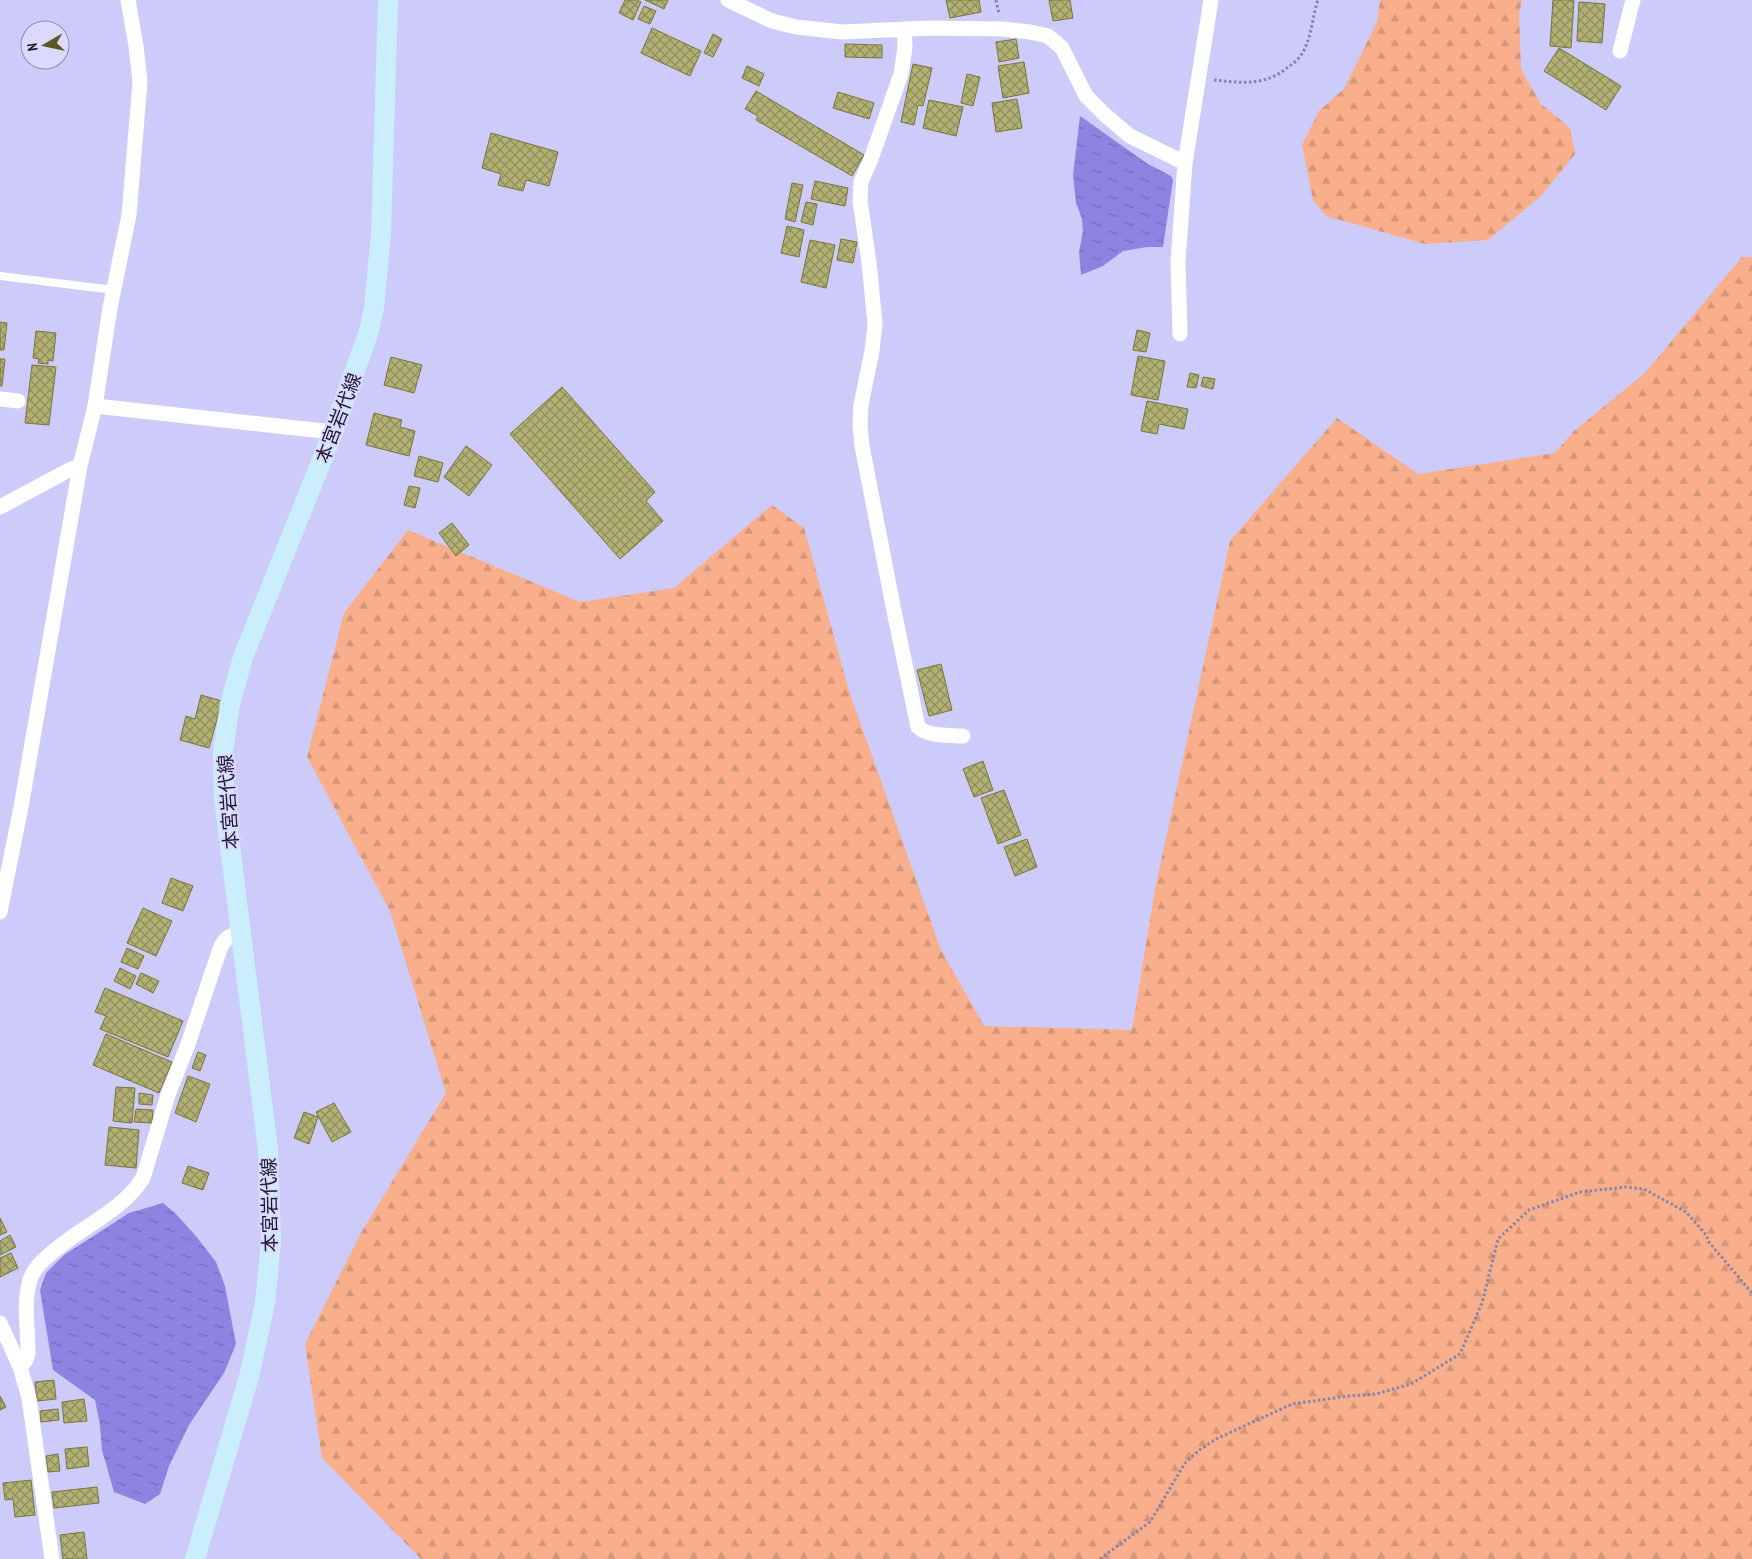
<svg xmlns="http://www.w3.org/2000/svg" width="1752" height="1559" viewBox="0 0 1752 1559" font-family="'PT Sans Narrow','Noto Sans JP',sans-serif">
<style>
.forest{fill:url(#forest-firs)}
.water{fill:url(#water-ripples)}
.building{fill:url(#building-cross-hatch);stroke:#78753a}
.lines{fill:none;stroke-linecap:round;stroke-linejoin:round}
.path{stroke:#8684a9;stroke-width:3;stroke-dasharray:2.5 2.5;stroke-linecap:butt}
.lane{stroke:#fff;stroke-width:8}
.street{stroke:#fff;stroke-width:15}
.secondary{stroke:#cbeefc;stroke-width:20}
.labels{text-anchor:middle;stroke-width:4;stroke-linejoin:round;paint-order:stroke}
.street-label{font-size:19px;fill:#1c1b30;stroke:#dbdafe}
</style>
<defs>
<pattern id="forest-firs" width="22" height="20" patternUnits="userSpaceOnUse" patternTransform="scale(1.25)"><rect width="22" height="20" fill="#f9af8b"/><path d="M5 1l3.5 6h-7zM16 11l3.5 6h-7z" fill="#d59678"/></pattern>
<pattern id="water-ripples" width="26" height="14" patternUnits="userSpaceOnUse" patternTransform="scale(1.25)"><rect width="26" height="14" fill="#8d84e2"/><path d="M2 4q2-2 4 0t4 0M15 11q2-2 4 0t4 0" fill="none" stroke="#726bb8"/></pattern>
<pattern id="building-cross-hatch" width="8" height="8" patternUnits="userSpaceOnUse" patternTransform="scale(1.25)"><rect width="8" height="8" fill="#b2b073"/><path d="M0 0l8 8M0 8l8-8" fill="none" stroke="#908e5f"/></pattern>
</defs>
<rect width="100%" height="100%" fill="#cdcbfa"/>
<path class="forest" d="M1380,0H1522L1519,14L1521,69L1540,103L1570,128L1575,154L1541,196L1488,240L1425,244L1326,216L1313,200L1302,145L1319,111L1344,89L1377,22Z
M1742,257H1752V1559H421L322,1458L305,1344L361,1233L446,1093L390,911L307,757L344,613L408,530L580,602L674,588L772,505L804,528L849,691L941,950L984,1026L1132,1030L1155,889L1230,541L1337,418L1418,474L1555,453L1574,431L1645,373Z"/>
<path class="water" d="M1080,116L1148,164L1171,176L1173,180L1163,247H1147L1123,251L1103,266L1081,275L1079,252L1083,231L1082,219L1076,203L1073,175Z
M163,1203L175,1213L195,1235L216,1262L225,1286L236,1344L224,1373L189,1425L169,1466L160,1494L145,1504L114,1492L102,1450L100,1425L95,1400L53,1370L40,1290L46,1273L64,1255L129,1213Z"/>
<path class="building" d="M625,0H637L641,2L633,20L619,13Z
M645,0H668L664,9Z
M946,0H979L981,12L950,18Z
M1049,0H1070L1073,18L1053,21Z
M1553,0H1574L1571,48L1550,46Z
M1579,2L1605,4L1602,43L1577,41Z
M644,6L656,11L650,24L638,19Z
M652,28L701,51L690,76L641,53Z
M713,34L722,39L713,57L704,53Z
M1016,39L1019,58L999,62L996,42Z
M845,44L882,45V58L845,57Z
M1559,48L1621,86L1606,110L1544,71Z
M1024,62L1029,93L1003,98L998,66Z
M913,64L932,68L923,106L918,105L914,125L901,122Z
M747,66L764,74L759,86L742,78Z
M967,74L980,77L973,106L961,103Z
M756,91L864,155L852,176L756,120L758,116L745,109Z
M838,92L874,103L869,119L833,108Z
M1017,99L1022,128L996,132L992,103Z
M929,100L963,107L956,136L923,128Z
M491,133L558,152L549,186L526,180L523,191L498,185L501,174L482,168Z
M815,181L848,188L845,206L811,199Z
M792,183L803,185L795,222L785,219Z
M806,202L817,204L813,225L801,222Z
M787,226L804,230L799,257L781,253Z
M841,239L857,242L853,263L837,260Z
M810,240L835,245L826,288L801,282Z
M0,322L7,323L4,350H0Z
M1137,330L1150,333L1146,352L1133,350Z
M36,331L56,333L53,361L48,360V364L38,363L39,359L33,358Z
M1138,356L1165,361L1158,400L1131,395Z
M391,357L422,365L414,393L384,385Z
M0,359H5L2,386H0Z
M32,365L56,367L49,425L25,423Z
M1190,373L1199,375L1196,388L1187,387Z
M1203,377L1215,379L1213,389L1201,386Z
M562,387L655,492L646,501L663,521L620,559L510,434Z
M1147,401L1188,409L1184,429L1159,424L1157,434L1141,431Z
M374,413L402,420L400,427L415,431L409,456L366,445Z
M466,446L492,465L469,496L444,477Z
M419,456L443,463L438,482L414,476Z
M409,486L420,488L415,508L404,505Z
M452,523L469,545L456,556L439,533Z
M941,664L952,710L929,716L917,670Z
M201,695L222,701L209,748L180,740L186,716L195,719Z
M983,761L993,790L974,797L963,769Z
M1004,790L1021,835L998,844L981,798Z
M1027,839L1037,867L1015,876L1004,847Z
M171,878L193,886L183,911L162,903Z
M143,908L172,921L156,956L127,943Z
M127,948L144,956L138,969L121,962Z
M120,968L136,976L130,989L114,981Z
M141,973L159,981L153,993L136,984Z
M105,988L183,1021L168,1057L100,1029L106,1016L95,1012Z
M106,1034L172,1062L159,1093L93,1065Z
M198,1052L206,1055L200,1071L192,1068Z
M188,1076L210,1084L196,1122L175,1113Z
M116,1087L135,1088L132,1123L113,1121Z
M139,1093L153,1095L152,1105L139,1104Z
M334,1103L351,1132L332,1142L316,1112Z
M136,1109L153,1110L152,1123L134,1122Z
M304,1112L318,1117L309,1144L294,1138Z
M109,1127L139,1130L136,1168L105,1165Z
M188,1166L209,1173L203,1190L182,1183Z
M0,1218L7,1232L0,1235Z
M10,1235L16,1247L0,1255V1241Z
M11,1253L18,1268L0,1277V1258Z
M54,1380L56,1399L37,1401L35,1382Z
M0,1396L6,1407L0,1410Z
M84,1399L87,1421L64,1423L62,1402Z
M58,1409L59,1420L41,1422L40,1411Z
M87,1447L89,1466L67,1469L65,1449Z
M58,1454L60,1471L48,1472L46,1456Z
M31,1480L35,1515L15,1517L13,1499L5,1500L3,1483Z
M97,1487L99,1503L54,1508L52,1492Z
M84,1532L87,1559H63L60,1535Z"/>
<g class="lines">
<path class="path" d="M996,0L999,14
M1214,80C1240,83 1265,86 1287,68C1293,64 1300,58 1303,52C1312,36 1312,17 1318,0
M1100,1559L1150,1522L1185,1463L1198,1451L1216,1439L1292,1404L1349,1396L1376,1394L1411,1384L1460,1354L1482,1303L1498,1239L1529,1210L1580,1192L1625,1187L1644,1189L1686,1212L1707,1236L1708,1241L1752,1293"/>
<path class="lane" d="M0,276L114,290"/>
<path class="street" d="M728,0L772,21L796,27L842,32L930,28L1002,29L1030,32L1048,36L1062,48L1086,96L1105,115L1130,136L1185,163L1211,0
M904,29L905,47L901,74L871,159L861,182L860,201L869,262L875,324L872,351L861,405L860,424L862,446L894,611L918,727C929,737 949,735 963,736
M1620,51L1633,0
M1180,334L1178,262L1185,163
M0,399L18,401
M95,406L333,432
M0,507L69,470L80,466
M0,912L21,807L80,466L95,406L110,308L129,215L140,82L136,46L128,0
M0,1323L20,1367L29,1398L52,1559
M20,1367L26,1360L28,1353C28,1329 23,1303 30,1280C33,1270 41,1262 48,1256C77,1229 123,1211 143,1178L168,1095L188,1044L221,946L227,938L240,931"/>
<path class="secondary" d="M195,1559L249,1377L265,1303L271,1242L268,1150L224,798L223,752L230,704L243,657L333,432L369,331L374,308L381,233L388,0"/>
</g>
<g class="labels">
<g class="street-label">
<text transform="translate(338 418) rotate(-69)" y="7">本宮岩代線</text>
<text transform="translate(228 802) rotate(-94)" y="7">本宮岩代線</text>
<text transform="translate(269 1205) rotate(-91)" y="7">本宮岩代線</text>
</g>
</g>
<g transform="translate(45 45) rotate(261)"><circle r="24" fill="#dbdafe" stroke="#8f8eac"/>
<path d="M0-4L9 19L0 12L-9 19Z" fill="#5b5825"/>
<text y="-8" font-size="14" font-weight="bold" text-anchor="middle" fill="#1c1b30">N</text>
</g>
</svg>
